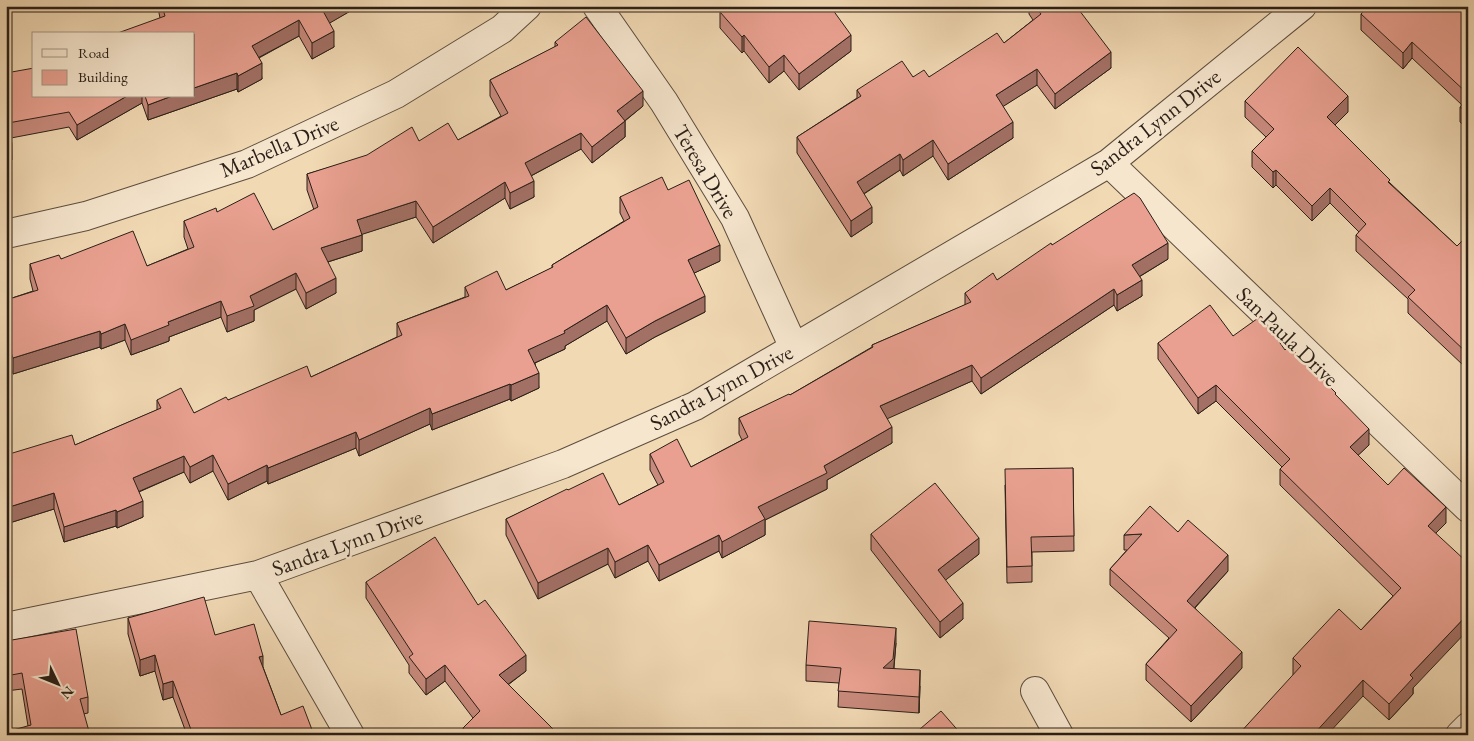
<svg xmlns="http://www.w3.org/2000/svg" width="1474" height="741" viewBox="0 0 1474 741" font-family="'EB Garamond',serif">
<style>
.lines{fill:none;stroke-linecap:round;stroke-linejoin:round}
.minor-casing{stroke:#5c4e3e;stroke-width:30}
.minor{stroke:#f6e6ce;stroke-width:28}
.wall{fill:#c88a7c;stroke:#2a1f17}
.shaded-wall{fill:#a37065;stroke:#2a1f17}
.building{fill:#e9a090;stroke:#2a1f17}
.labels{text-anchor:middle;stroke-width:5;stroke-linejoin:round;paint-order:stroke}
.street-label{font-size:22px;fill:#2a1f17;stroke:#f6e6ce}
</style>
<rect width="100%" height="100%" fill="#f1d9b4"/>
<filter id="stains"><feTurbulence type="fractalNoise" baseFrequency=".004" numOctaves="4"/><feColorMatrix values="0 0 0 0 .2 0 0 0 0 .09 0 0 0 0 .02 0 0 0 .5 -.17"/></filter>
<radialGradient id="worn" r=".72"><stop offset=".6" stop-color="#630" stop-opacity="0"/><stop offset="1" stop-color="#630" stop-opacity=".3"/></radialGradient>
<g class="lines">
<defs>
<path id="minor" d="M597,6L664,102L735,218L794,348
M1109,163L1468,508
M6,234L86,216L247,164L396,94L502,29L527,6
M258,575L350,735
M6,627L258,575L563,464L695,406L1109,163L1302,6
M1035,691L1059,735
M1460,735L1468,727"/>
</defs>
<use href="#minor" class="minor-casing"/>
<use href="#minor" class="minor"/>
</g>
<path class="wall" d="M159,6H359L329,23L334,47L312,59L299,36L259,58L262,79L238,92L237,89L148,120L142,103L77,140L69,127L11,138L12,160L6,161V73L34,96H194L160,18L159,13Z
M1029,6H1076L1111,68L1055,109L1037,85L1003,106L1013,138L948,180L933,156L903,176L900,170L864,194L872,223L851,237L797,153V137L857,98V90L913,77H929L1004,43L1033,20L1029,14Z
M1147,6H1157L1151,12Z
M1468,6V129L1460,122V107L1462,105L1412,58L1403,69L1361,30V14Z
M720,12L851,51L799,90L784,71L769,83L744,51L742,53L720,28Z
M555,42L643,106L625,121V137L592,163L581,149L531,176L534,197L510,209L505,198L433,243L416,217L362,234V251L328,262L336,293L306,309L296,289L254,310V321L227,332L221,317L169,337V341L131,355L125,340L101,349L100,347L13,374L11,367L6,368V300L33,291L30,279V264L61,259L147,266L188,249L184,237V221L217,212L273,230L314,210L307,190V174L419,141L458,140L501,116L490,96V80L555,47Z
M1245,101L1348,112L1335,125L1390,183L1457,246H1468V375L1464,371V366L1408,313V299L1356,251V235L1359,232L1330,203L1312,221L1276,185L1273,188L1252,167V151L1266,137L1245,117Z
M668,190L720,261L694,273L705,312L655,337L626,354L607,321L565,346V349L535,363L539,388L511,401L510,399L432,430L430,424L359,456L356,448L268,484L267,481L228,500L213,471L190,483L184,472L139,492L143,517L117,528L116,526L64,542L54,509L6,524V455L75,445L157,410V400L194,413L228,400L311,377L397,337V323L465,297V287L506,290L552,268V265L624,221L620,213V197Z
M1052,245L1168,259L1139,277L1142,296L1117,311L1114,305L981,394L972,381L887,418L892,443L827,480V489L765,520V535L722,558L719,551L659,581L648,561L615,578L608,564L538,599L506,535V519L568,490L619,505L658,485L650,470V454L691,467L742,440L739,434V418L790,395L872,347V345L965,305V293L997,280Z
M1233,336L1285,350L1336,396L1369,445L1358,455L1388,485L1446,523L1436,533L1413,688V694L1389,720L1363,696L1293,675V658L1361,630L1393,596L1280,485V469L1282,467L1216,401L1198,414L1158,359V343Z
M1073,468L1074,551L1032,552V582L1007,583L1005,485Z
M1178,532L1228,571L1195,608L1242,668L1191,722L1146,680V664L1169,638L1110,585V569L1127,550H1124V535Z
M871,534L979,554L945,580L963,619L940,638L871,550Z
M366,582L478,605L526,671L508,685L556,735H463V728L473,718L445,681L426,695L409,673V665L366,598Z
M128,618L215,635L263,667L281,715L314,735H187L173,697L163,700L155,671L140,676L128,634Z
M6,641L88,697V713L28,726L22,689L6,691Z
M896,643L894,668L920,686L919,713L838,707L839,683L806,681V665Z"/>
<path class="shaded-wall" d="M331,6H359L323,27V11Z
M1151,6H1157L1151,12Z
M299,20V36L252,61V46Z
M334,31V47L312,59V43Z
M744,35V51L742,53V37Z
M851,35V51L799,90V74Z
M1412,42V58L1403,69V53Z
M1111,52V68L1055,109V94Z
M784,55V71L769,83V67Z
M262,63V79L238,92V76Z
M1037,69V85L996,111V95Z
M237,73V89L148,120V105L172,96H194V88Z
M643,91V106L617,127V111Z
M127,96H142V103L77,140V125Z
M1348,96V112L1327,133V117Z
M625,121V137L592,163V147Z
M1013,122V138L948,180V164Z
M581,133V149L525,179V163Z
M933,140V156L903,176V160Z
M12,144V160L6,161V146Z
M900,154V170L857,198V182Z
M1276,170V185L1273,188V172Z
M534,181V197L510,209V193Z
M505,182V198L433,243V227Z
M1330,188V203L1312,221V206Z
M416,201V217L357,236V220Z
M872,207V223L851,237V221Z
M362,235V251L321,264V248Z
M1168,243V259L1132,281V265Z
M720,245V261L688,276V260Z
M296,273V289L254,310V321L227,332V316L250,296Z
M336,278V293L306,309V293Z
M1142,280V296L1117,311V295Z
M1114,289V305L981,394V378Z
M705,296V312L655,337L626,354V338L655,321Z
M221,301V317L169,337V341L131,355V340L168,322Z
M607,305V321L565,346V349L528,366V350L564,331Z
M125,324V340L101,349V334Z
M100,331V347L13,374V358Z
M972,365V381L880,422V406Z
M539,373V388L511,401V385Z
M510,384V399L432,430V414Z
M1216,385V401L1198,414V398Z
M430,408V424L359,456V440Z
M892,427V443L827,480V489L765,520V535L722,558V542L758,507L824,466Z
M1369,429V445L1350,463V447Z
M356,432V448L268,484V468Z
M213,455V471L190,483V467Z
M184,456V472L133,494V478Z
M267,465V481L228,500V484Z
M54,493V509L6,524V508Z
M143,501V517L117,528V512Z
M1446,507V523L1428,541V526Z
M116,510V526L64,542V527Z
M719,535V551L659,581V565Z
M979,538V554L938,586V570Z
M648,545V561L615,578V562Z
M608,548V564L538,599V583Z
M1228,555V571L1187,616V601Z
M963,603V619L940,638V622Z
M1468,614V630L1413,688V694L1389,720V704L1410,675Z
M896,628V643L893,675L883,668Z
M1242,652V668L1191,722V706Z
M155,655V671L140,676V660Z
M526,655V671L499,691V675Z
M263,656V671L259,657Z
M445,665V681L426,695V679Z
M920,670V686L919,713V697Z
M1363,680V696L1327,735H1312Z
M173,681V697L163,700V684Z
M224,730V735H212Z"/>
<path class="building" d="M162,6H331L323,11L334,31L312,43L299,20L252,46L262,63L238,76L237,73L194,88V34H115L165,16Z
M727,6H830L851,35L799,74L784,55L769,67L744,35L742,37L720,12Z
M1035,6H1076L1111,52L1055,94L1037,69L996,95L1013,122L948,164L933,140L903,160L900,154L857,182L872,207L851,221L797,137L861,96L857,90L902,61L913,77L924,70L929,77L997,33L1004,43L1041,14Z
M1368,6H1468V94L1412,42L1403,53L1361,14Z
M586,17L643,91L617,111L625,121L592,147L581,133L525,163L534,181L510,193L505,182L433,227L416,201L357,220L362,235L321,248L336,278L306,293L296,273L250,296L254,306L227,316L221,301L168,322L169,325L131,340L125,324L101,334L100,331L13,358L11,352H6V300L38,290L30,264L59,255L61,259L133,231L147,266L194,247L184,221L216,208L217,212L254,193L273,230L318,207L307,174L367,155L412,127L419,141L448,123L458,140L508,113L490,80L558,45L555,42Z
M1298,47L1348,96L1327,117L1390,180L1388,182L1457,246L1462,241L1468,246V359L1464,356L1467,353L1408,297L1415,290L1356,235L1366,224L1330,188L1312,206L1276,170L1273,172L1252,151L1274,129L1245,101Z
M34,68V96H127L77,125L69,112L8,123L12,144L6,146V73Z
M145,96H172L148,105Z
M1468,99V113L1460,107Z
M662,177L668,190L689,180L720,245L688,260L705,296L655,321L626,338L607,305L564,331L565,333L528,350L539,373L511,385L510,384L432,414L430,408L359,440L356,432L268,468L267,465L228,484L213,455L190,467L184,456L133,478L143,501L117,512L116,510L64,527L54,493L6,508V455L72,435L75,445L161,408L157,400L181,388L194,413L226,397L228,400L307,366L311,377L402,335L397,323L469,296L465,287L497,271L506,290L553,267L552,265L630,218L620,197Z
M1134,193L1140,198L1168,243L1132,265L1142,280L1117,295L1114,289L981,378L972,365L880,406L892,427L824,466L827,473L758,507L765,519L722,542L719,535L659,565L648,545L615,562L608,548L538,583L506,519L567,489L568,490L603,473L619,505L664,482L650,454L677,439L691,467L748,437L739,418L789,394L790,395L873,347L872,345L971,302L965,293L993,273L997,280L1051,243L1052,245Z
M1210,305L1233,336L1261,316L1285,350L1289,346L1336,393L1335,394L1369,429L1350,447L1388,485L1404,468L1446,507L1428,526L1468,563V614L1410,675L1413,678L1389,704L1363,680L1313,735H1238L1301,666L1293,658L1339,609L1361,630L1401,588L1280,469L1290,459L1216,385L1198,398L1158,343Z
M1073,468L1074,536L1031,537L1032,566L1007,567L1005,469Z
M935,483L979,538L938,570L963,603L940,622L871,534Z
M1150,506L1178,532L1188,520L1228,555L1187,601L1242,652L1191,706L1146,664L1177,630L1110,569L1142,534L1124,535Z
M435,537L478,605L485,600L526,655L499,675L556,732L553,735H470L463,728L480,711L445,665L426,679L409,657L413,654L366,582Z
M204,597L215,635L254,624L263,656L259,657L281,715L303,706L314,735H226L224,730L212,735H193L173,681L163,684L155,655L140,660L128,618Z
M809,621L896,628L893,659L883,668L920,670L919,697L838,691L841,668L806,665Z
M76,629L88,697L80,699L90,735H6V732L31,725L22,673L6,676V641Z
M941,711L962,735H913Z"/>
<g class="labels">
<g class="street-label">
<text transform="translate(1155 122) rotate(-38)" y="8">Sandra Lynn Drive</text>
<text transform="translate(279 146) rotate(-23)" y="8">Marbella Drive</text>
<text transform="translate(706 171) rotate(59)" y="8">Teresa Drive</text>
<text transform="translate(1288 336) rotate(44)" y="8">San Paula Drive</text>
<text transform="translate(721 387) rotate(-28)" y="8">Sandra Lynn Drive</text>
<text transform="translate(347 542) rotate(-20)" y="8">Sandra Lynn Drive</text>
</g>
</g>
<rect width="1474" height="741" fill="none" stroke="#f1d9b4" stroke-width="25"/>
<rect x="8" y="8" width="1459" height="726" fill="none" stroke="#2a1f17" stroke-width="2.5"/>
<rect x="12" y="12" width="1449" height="716" fill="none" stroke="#2a1f17"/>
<rect x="32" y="32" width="162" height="65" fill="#f6e6ce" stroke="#a49685"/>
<rect x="42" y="49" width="25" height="8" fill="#f6e6ce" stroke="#a49685"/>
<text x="78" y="58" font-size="15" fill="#2a1f17">Road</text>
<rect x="42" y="70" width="25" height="15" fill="#e9a090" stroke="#a49685"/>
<text x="78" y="82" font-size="15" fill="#2a1f17">Building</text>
<g transform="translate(58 684) rotate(133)" stroke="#f6e6ce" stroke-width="4" paint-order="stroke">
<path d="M0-4L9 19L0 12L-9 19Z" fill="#2a1f17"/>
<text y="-8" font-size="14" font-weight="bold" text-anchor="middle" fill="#2a1f17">N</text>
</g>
<rect width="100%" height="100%" filter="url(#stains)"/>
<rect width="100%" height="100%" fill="url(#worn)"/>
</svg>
